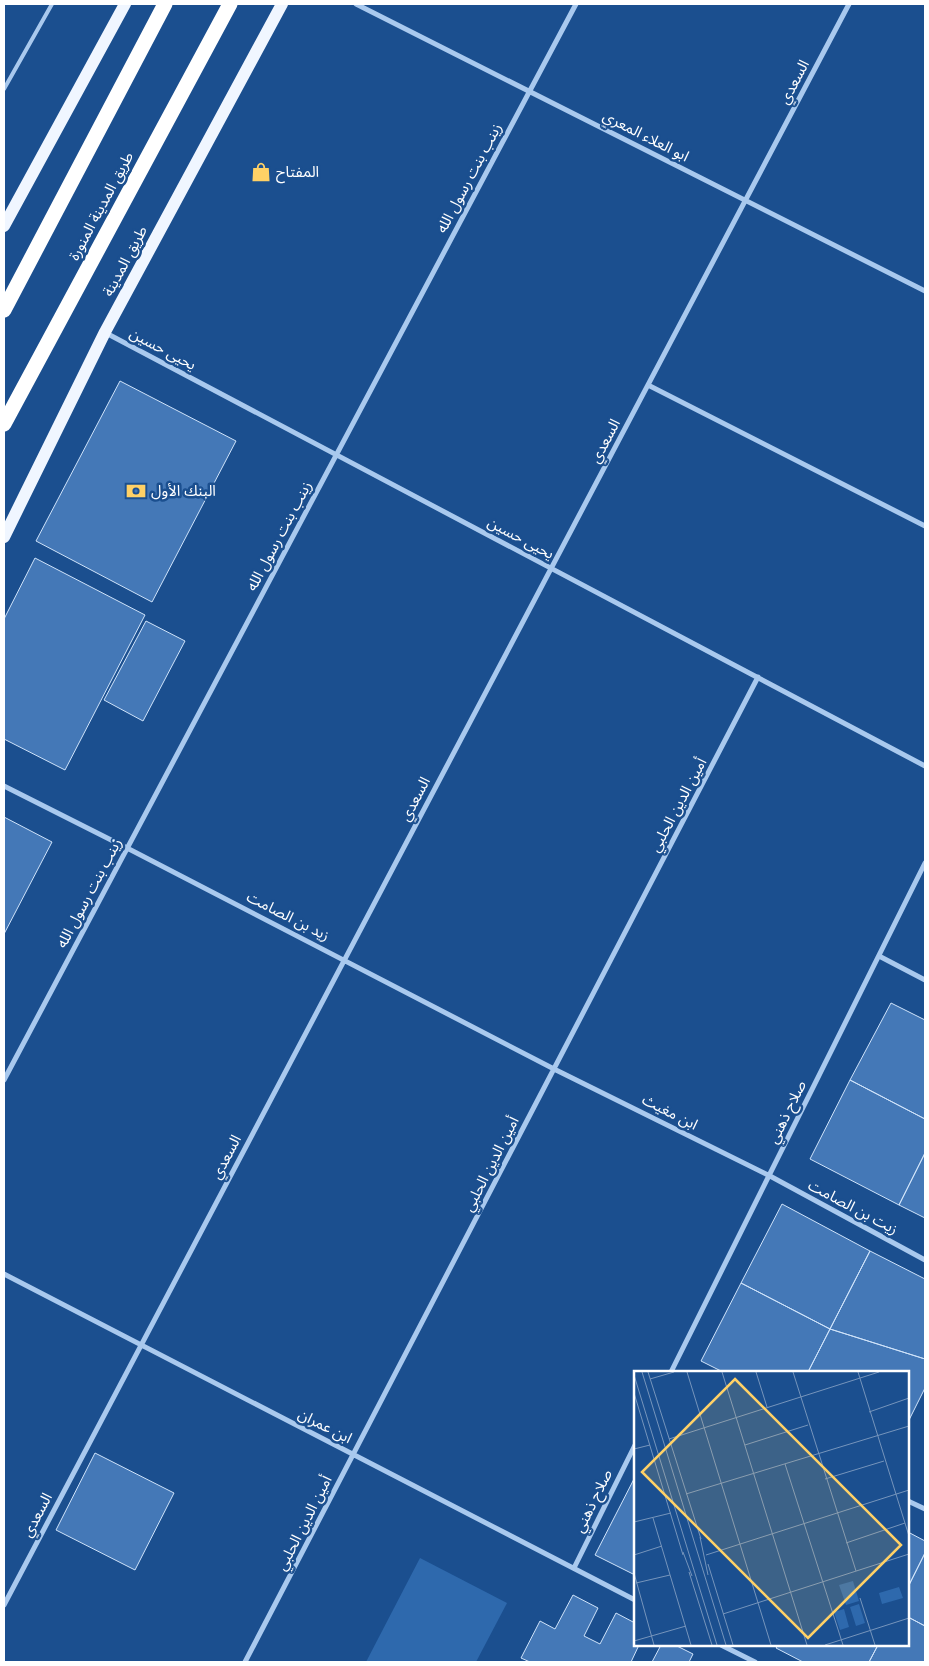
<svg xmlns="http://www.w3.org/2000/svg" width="929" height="1666" viewBox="0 0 929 1666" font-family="Lato,'Noto Sans Arabic',sans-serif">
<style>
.green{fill:#2e69ad}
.building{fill:#4478b7;stroke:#cfe3fa}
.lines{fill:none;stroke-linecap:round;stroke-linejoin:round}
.lane{stroke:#a9c9ee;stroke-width:4}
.street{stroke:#a9c9ee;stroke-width:5}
.primary{stroke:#f0f6ff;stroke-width:12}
.highway{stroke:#fff;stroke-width:15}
.labels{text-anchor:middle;stroke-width:5;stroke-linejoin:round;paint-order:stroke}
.street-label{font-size:15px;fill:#fff;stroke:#1b4f8f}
.poi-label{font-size:15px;fill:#fff;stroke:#1b4f8f;text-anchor:start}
.inset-road{fill:none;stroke:#7695bc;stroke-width:1}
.view{fill:#ffd166;fill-opacity:0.15;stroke:#ffd166;stroke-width:2.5}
.inset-edge{fill:none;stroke:#fff;stroke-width:2.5}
</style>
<rect width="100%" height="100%" fill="#1b4f8f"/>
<path class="green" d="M420,1558L507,1603L476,1662H366Z"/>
<path class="building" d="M120,381L236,441L152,602L36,541Z
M35,558L145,615L65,770L4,739V619Z
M146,621L185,641L143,721L104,700Z
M4,817L52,842L4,934Z
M891,1003L925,1020V1119L850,1080Z
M850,1080L925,1119V1153L899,1205L810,1159Z
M925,1153V1218L899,1205Z
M782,1204L870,1251L830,1329L741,1283Z
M870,1251L925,1279V1359L830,1329Z
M741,1283L830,1329L808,1372H723L701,1361Z
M830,1329L925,1359V1388L908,1422V1372H808Z
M95,1453L174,1493L135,1570L56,1530Z
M635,1477V1575L595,1555Z
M908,1532L925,1541V1553L908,1587Z
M925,1553V1626L908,1617V1587Z
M573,1595L598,1608L584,1636L600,1644L616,1613L635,1623V1645H639L631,1662H530L521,1658L540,1621L555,1629Z
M908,1617L925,1626V1662H869L878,1645H908Z
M661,1645H675L693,1654L689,1662H652Z
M778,1645H878L869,1662H803L776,1648Z"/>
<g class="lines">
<path class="lane" d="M4,89L52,4"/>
<path class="street" d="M356,4L925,291
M106,333L925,766
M648,385L925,526
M4,786L127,848L554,1069L770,1176L925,1260
M879,956L925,980
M4,1080L576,4
M4,1274L635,1600
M671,1372L925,863
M908,1501L925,1509
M574,1568L635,1445
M4,1605L849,4
M721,1645L755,1662
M245,1662L758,677"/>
<path class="primary" d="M4,226L125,4
M4,537L105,332L282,4"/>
<path class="highway" d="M4,310L165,4
M4,424L230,4"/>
</g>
<defs>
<symbol id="shop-bare" viewBox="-9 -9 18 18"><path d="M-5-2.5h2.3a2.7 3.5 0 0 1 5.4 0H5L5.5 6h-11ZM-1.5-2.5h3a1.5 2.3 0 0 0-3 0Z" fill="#ffd166" stroke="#1b4f8f" stroke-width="2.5" paint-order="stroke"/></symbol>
<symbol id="bank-bare" viewBox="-9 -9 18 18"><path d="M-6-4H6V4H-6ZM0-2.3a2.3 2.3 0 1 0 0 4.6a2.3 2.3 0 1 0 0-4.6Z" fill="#ffd166" stroke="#1b4f8f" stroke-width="2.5" paint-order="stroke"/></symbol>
</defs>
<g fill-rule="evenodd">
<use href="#shop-bare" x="247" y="158" width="28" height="28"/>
<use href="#bank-bare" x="122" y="477" width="28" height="28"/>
</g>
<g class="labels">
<g class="street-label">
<text transform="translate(794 82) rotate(-62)" y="5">السعدي</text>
<text transform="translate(646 136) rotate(27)" y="5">ابو العلاء المعري</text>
<text transform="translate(469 178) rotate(-62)" y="5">زينب بنت رسول الله</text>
<text transform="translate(101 206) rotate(-62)" y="5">طريق المدينة المنورة</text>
<text transform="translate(125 261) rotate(-62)" y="5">طريق المدينة</text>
<text transform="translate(163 349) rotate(28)" y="5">يحيى حسين</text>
<text transform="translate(605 441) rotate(-62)" y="5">السعدي</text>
<text transform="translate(279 536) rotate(-62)" y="5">زينب بنت رسول الله</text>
<text transform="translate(521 538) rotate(28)" y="5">يحيى حسين</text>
<text transform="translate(415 799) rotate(-62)" y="5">السعدي</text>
<text transform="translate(678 805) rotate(-62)" y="5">أمين الدين الحلبي</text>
<text transform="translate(89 893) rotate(-62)" y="5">زينب بنت رسول الله</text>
<text transform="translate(288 916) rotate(27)" y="5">زيد بن الصامت</text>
<text transform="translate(670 1112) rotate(27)" y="5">ابن مغيث</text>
<text transform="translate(787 1112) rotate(-64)" y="5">صلاح ذهني</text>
<text transform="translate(226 1157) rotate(-62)" y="5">السعدي</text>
<text transform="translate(491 1164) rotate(-63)" y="5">أمين الدين الحلبي</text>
<text transform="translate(853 1207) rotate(28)" y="5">زيت بن الصامت</text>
<text transform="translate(325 1426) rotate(27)" y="5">ابن عمران</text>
<text transform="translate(593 1501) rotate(-64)" y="5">صلاح ذهني</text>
<text transform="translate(37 1515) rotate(-62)" y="5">السعدي</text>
<text transform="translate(304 1523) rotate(-63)" y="5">أمين الدين الحلبي</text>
</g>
<g class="poi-label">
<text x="276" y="177">المفتاح</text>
<text x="151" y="496">البنك الأول</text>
</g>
</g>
<g transform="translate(634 1371)">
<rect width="275" height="275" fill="#1b4f8f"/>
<path d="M219,210L225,230L212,234L205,214ZM265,216L269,227L248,233L245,222ZM225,233L231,252L222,255L216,236ZM210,238L215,256L206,259L200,241Z" fill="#2e69ad"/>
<path class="inset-road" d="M8,1L92,274M14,1L67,168M53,1L137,274M88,1L173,274M122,1L133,36M159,1L222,200M224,1L275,165M0,4L83,274M16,8L40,1M0,22L49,184M235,41L275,27M35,68L245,1M111,74L174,54M0,78L16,74M151,93L209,274M191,108L250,90M52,123L275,55M19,147L57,274M0,151L37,142M66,166L74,204M212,172L271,152M49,181L58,205M0,184L28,175M72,184L275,119M74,193L99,274M55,201L78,274M0,202L20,274M2,212L36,204M226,227L241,274M89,243L275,183M0,270L52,255M191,274L275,247"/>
<path class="view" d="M101,8L267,174L174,267L8,101Z"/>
<rect width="275" height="275" class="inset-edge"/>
</g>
<rect width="929" height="1666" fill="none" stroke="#ffffff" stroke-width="10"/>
</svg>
